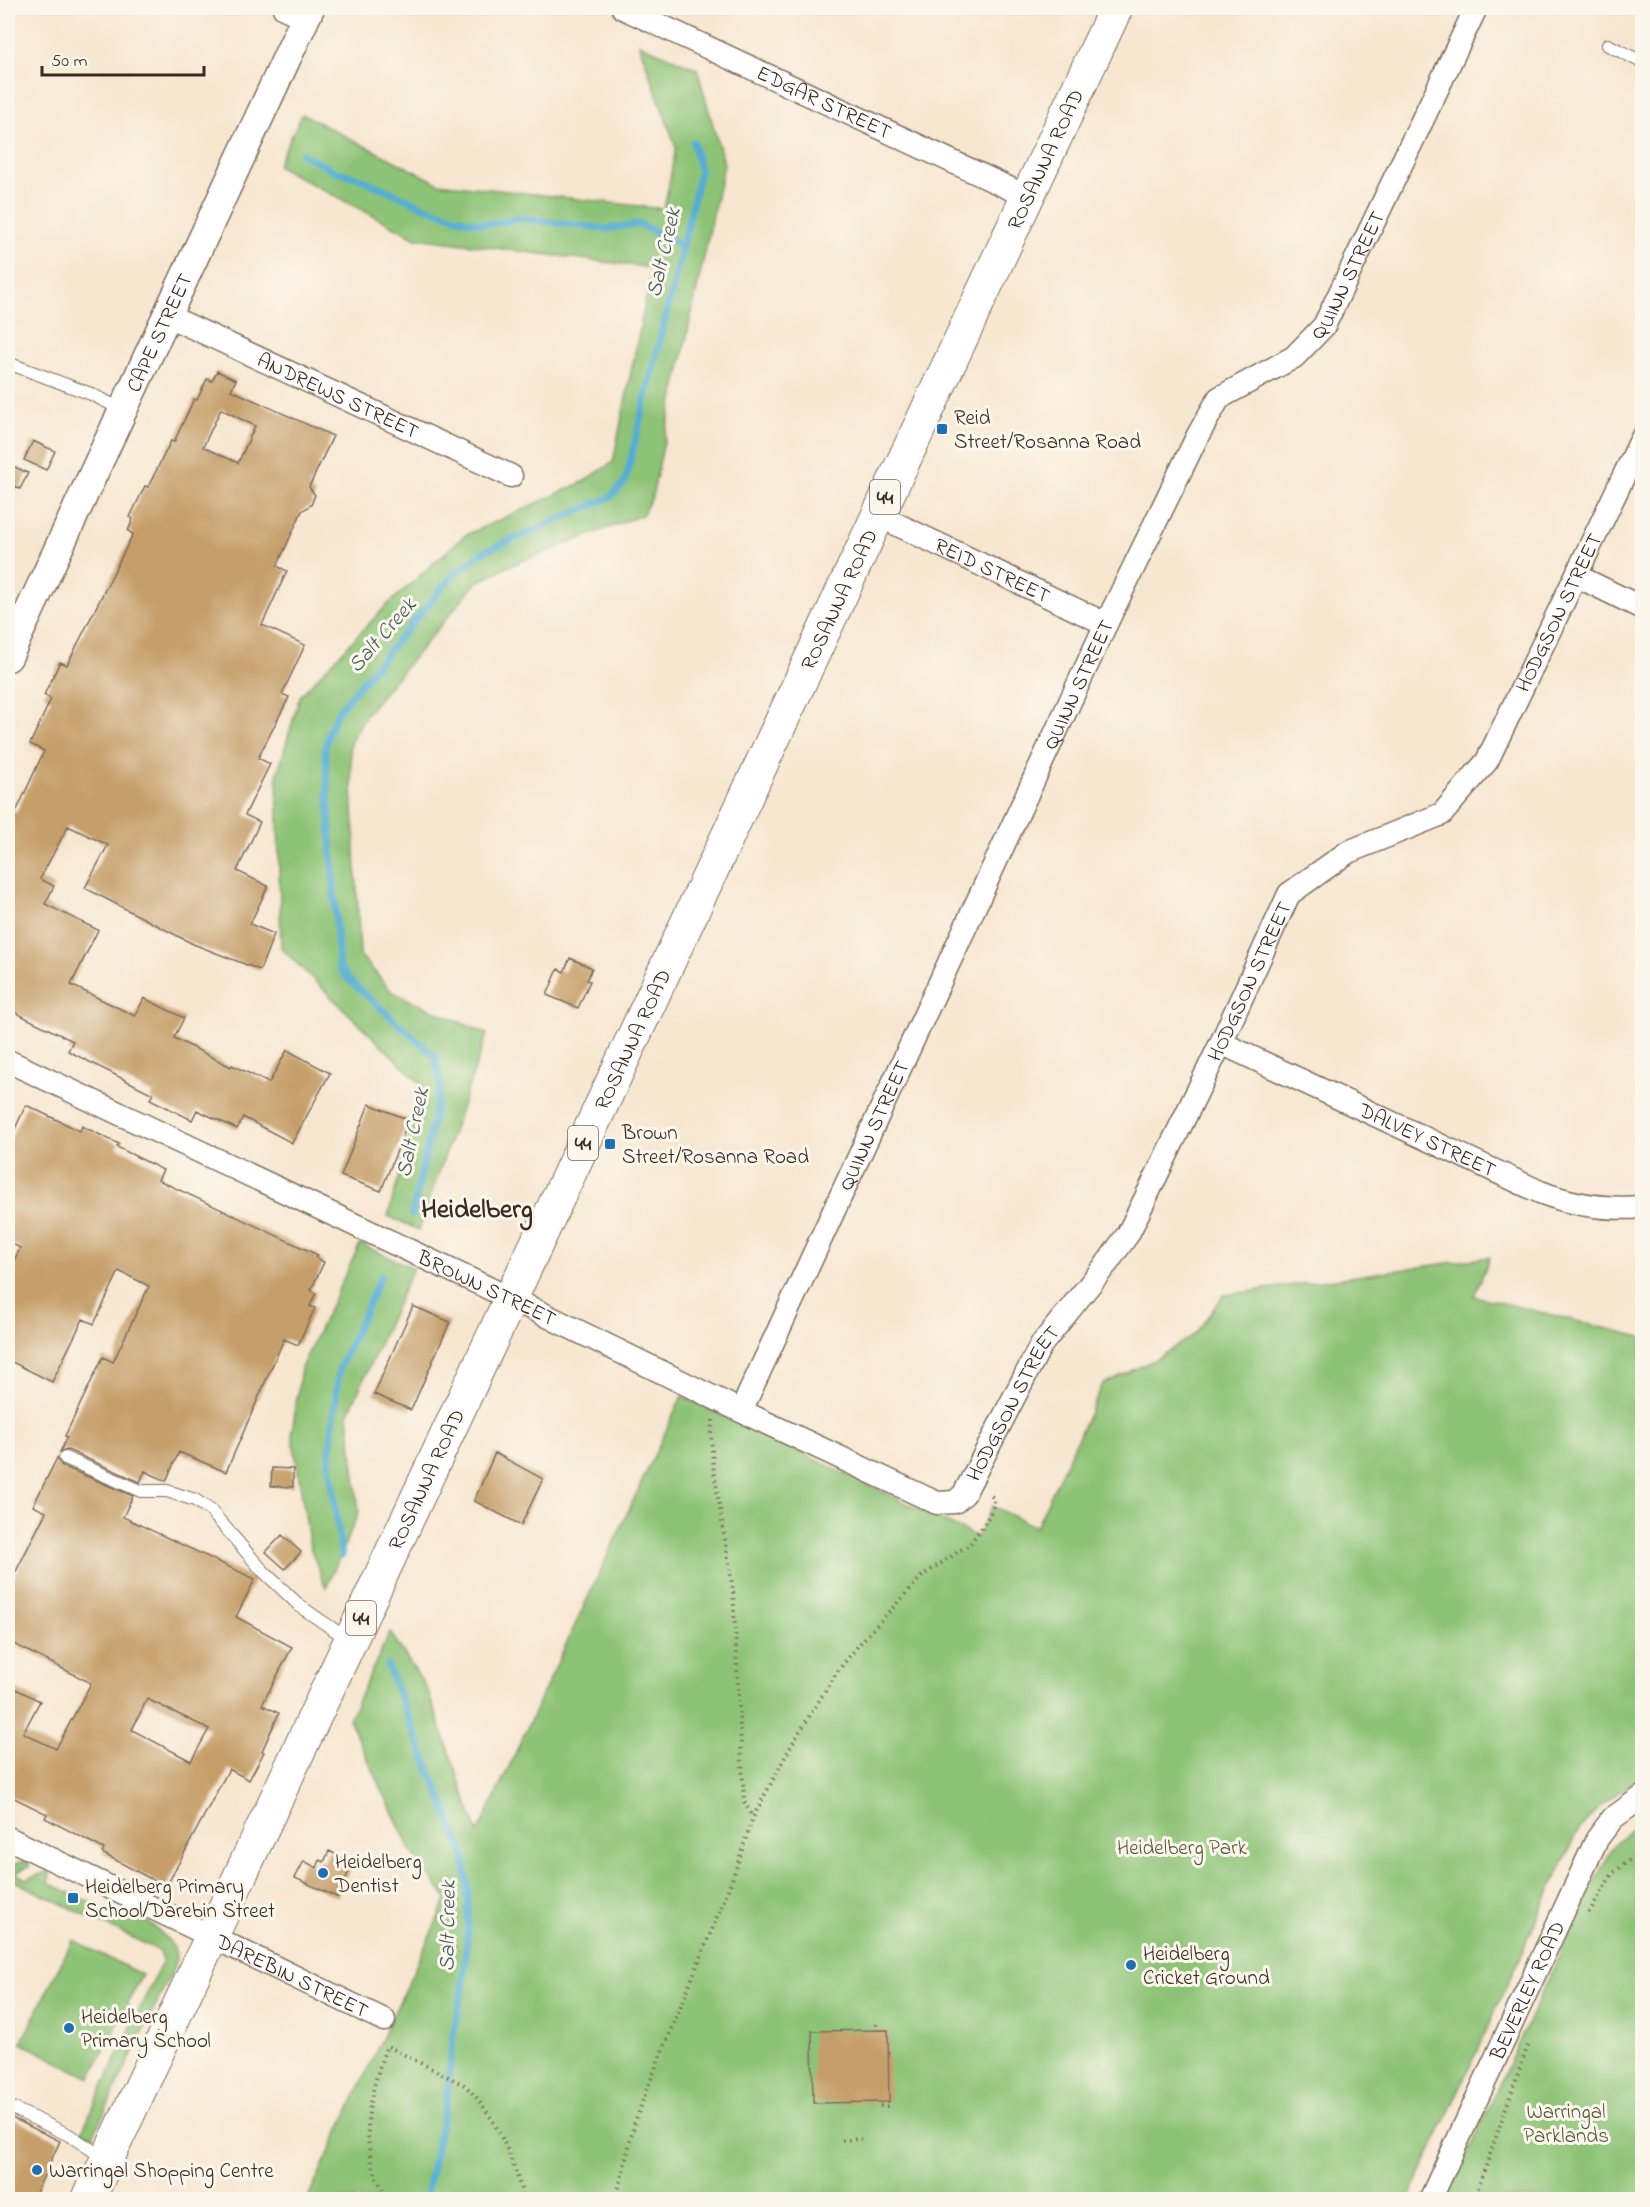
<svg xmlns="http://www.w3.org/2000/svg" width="1650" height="2207" viewBox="0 0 1650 2207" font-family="'Indie Flower',sans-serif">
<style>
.green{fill:#8dc376;stroke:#64764a;stroke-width:1.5}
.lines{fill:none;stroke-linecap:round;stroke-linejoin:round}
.stream{stroke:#55add2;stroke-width:7}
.building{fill:#c59e69;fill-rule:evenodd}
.service-casing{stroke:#7d6c5c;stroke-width:14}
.minor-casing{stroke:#7d6c5c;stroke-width:25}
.tertiary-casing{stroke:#7d6c5c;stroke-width:31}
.trunk-casing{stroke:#7d6c5c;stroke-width:35}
.path{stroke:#7d6c5c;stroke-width:4;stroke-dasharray:1.5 4.5;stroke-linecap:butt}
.service{stroke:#fff;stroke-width:12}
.minor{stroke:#fff;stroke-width:22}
.tertiary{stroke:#fff;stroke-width:28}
.trunk{stroke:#fff;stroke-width:33}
.poi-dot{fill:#1f6fb2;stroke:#fbf7ec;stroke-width:2}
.labels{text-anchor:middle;stroke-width:6;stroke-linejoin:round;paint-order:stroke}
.shield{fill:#fbf7ec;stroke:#75685c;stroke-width:1.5}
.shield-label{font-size:20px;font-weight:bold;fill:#3b2a1e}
.street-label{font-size:21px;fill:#3b2a1e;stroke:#fbf7ec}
.poi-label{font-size:21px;fill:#3b2a1e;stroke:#fbf7ec;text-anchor:start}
.park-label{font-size:21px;fill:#545838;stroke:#fbf7ec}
.water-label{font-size:22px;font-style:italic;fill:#44585d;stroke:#fbf7ec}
.district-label{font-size:27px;font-weight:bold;fill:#3b2a1e;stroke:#fbf7ec}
</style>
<rect width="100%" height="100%" fill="#fbf7ec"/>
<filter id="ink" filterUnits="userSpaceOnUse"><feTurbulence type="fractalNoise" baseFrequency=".0167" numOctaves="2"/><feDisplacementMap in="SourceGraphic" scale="12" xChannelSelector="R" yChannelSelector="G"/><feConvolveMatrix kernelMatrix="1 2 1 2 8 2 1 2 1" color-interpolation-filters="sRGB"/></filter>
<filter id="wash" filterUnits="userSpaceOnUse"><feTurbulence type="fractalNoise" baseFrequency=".008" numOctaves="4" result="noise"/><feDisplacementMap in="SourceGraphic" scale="24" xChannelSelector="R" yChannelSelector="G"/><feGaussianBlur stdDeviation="1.35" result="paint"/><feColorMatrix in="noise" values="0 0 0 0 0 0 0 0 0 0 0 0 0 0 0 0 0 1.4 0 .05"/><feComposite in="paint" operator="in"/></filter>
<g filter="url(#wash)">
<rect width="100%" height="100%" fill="#f7e6d0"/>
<path class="green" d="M639,44L697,69L724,164L652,497L642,515L509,566L476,583L367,713L350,743L360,955L392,992L487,1034L419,1230L388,1216L423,1086L281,948L277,775L300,696L385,607L464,536L583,482L613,462L652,268L416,238L277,166L302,114L438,183L664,209L676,148Z
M360,1244L413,1268L348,1415L359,1512L326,1588L310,1547L292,1433L301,1368Z
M1490,1257L1474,1296L1642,1337V1779C1614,1792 1594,1809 1576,1834L1409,2199L307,2200L447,1899L411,1851L349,1719L390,1632L427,1689L478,1833L682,1396L977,1537L992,1506L1036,1527L1103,1384L1154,1360L1194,1335L1224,1295Z
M1642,1819V2199H1446L1593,1883L1615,1844Z
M23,1861H28L29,1866L15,1873L26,1879L50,1871L49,1883L128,1921L142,1917C156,1930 181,1943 175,1965L93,2136L82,2131L163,1960L160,1951L8,1878V1867Z
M73,1940L142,1975L90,2078L21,2043Z"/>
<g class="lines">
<path class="stream" d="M302,154L337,172L359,178L425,207L468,221L484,224L499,223L519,218L606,229L639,224L676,242L682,250
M412,1215L441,1084L435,1056L350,981L339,967L325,748L329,731L339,710L453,575L483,552L611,497L625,482L682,250L700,171L693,142
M342,1556L329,1459L339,1369L381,1276
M387,1665L463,1852L468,1888V1926L463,1987L453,2035L447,2096L425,2200"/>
</g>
<g id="blocks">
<path class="building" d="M217,371L236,380L231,390L333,436L309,487L315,495L311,505L302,511L277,566L287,571L262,625L305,645L282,694L289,697L258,758L270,764L245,815L260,822L237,871L268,886L250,924L274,934L260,970L193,944L85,888L108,845L68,826L40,879L54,886L45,904L98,930L71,985L135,1016L144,998L184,1018L174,1038L231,1067L232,1065L269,1083L287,1050L330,1073L292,1143L243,1117L237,1129L197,1110L192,1120L150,1099L153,1094L68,1051L73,1041L8,1009V808L16,812L44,751L30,744L51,699L44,695L60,662L67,665L133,534L128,531L133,519L130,517L145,486L148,487L171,441L174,442L194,399L197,400L207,379L212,381ZM221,409L255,426L238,463L203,447Z
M33,441L55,451L46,470L24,460Z
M8,464L28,473L20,489L8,483Z
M570,958L592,968L587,980L590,981L578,1008L547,995L558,969L564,972Z
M369,1104L409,1120L381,1191L341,1176Z
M26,1105L80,1131L82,1126L119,1144L117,1147L163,1170L158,1180L318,1255L316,1258L324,1262L311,1290L316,1293L310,1306L315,1308L298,1345L284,1339L226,1472L179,1452L166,1481L145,1471L140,1482L68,1450L60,1452L67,1437L65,1436L103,1357L113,1362L149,1286L119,1271L94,1324L83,1319L52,1382L8,1360V1273L20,1248L8,1241V1144Z
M413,1306L450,1322L411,1410L374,1394Z
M495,1453L543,1479L521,1525L474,1501Z
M57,1458L62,1466L133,1496L123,1517L255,1579L236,1617L292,1647L262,1705L279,1713L262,1751L264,1752L249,1780L229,1769L166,1887L102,1853L104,1849L45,1818L47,1814L8,1795V1685L40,1701L23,1733L56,1749L91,1683L8,1641V1587L46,1512L33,1506ZM147,1699L209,1729L191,1761L132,1730Z
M272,1468L293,1469V1487L271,1486Z
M282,1535L301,1552L285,1569L266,1552Z
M329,1851L353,1863L337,1897L295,1878L304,1861L317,1868L320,1860L324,1862Z
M888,2030L889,2102L813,2103L812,2031Z
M8,2116L60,2141L33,2199H8Z"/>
</g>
</g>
<g filter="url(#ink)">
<use href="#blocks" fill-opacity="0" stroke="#7d6c5c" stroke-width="1.5"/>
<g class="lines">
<defs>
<path id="service" d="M1608,45L1642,62
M8,363L91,394L123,410
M65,1458L141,1491H167L195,1500L210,1510L262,1570L301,1607L349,1640
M8,2106L69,2135L106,2159"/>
<g id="minor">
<path d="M284,8L305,18"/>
<path id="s1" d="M623,8L1026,196"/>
<path id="s2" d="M166,315L511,476"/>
<path id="s3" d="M877,515L1106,624"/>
<path d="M1577,576L1642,608"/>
<path id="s4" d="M1221,1043L1540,1192C1573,1205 1607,1210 1642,1207"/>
<path id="s5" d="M8,1061L537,1311L741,1411L937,1503L955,1502L964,1494L1041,1345L1108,1262L1128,1234L1221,1043L1289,894L1348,852L1442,814L1487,761L1642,438"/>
<path id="s6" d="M741,1411L1106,624L1198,435L1219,398L1294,357L1324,326L1476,8"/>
<path id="s7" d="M8,1838L384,2020"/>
<path id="s8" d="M1430,2200L1597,1839L1613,1818L1642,1797"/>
</g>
<g id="tertiary">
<path id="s9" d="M8,657L310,8"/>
</g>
<g id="trunk">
<path id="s10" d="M88,2200L1116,8"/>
</g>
</defs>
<use href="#service" class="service-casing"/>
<use href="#minor" class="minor-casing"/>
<use href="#tertiary" class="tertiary-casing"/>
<use href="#trunk" class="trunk-casing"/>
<path class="path" d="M713,1420L711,1432L713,1465L733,1590L744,1801L752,1816
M1589,1913L1612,1874L1642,1850
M876,2024V2031
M880,2106H890
M842,2140L861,2139
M389,2200C362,2160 364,2116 378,2073C381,2064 383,2054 387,2046L464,2085C495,2112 514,2161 524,2200
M616,2200L634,2125L647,2089L732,1880L753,1817L792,1744L837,1672L862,1641L923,1575L970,1544L987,1520L994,1506V1498L988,1494
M1474,2200L1528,2045"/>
<use href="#service" class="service"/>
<use href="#minor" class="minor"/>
<use href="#tertiary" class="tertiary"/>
<use href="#trunk" class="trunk"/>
</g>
</g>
<g class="poi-dot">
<rect x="936" y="423" width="12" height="12" rx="3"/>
<rect x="604" y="1138" width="12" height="12" rx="3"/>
<circle cx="323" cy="1873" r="6"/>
<rect x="67" y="1892" width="12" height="12" rx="3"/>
<circle cx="1131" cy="1965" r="6"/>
<circle cx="69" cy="2028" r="6"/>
<circle cx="37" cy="2170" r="6"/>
</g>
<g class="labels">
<g class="shield">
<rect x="870" y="480" width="30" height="34" rx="4.5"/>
<rect x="568" y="1126" width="30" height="34" rx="4.5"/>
<rect x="346" y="1601" width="30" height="34" rx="4.5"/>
</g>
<g class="shield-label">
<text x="885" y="504">44</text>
<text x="583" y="1150">44</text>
<text x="361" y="1625">44</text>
</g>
<g class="street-label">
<text dy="7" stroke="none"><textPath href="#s1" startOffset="222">EDGAR STREET</textPath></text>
<text dy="7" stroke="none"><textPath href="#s10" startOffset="2254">ROSANNA ROAD</textPath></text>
<text dy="7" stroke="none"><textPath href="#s6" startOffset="1305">QUINN STREET</textPath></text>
<text dy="7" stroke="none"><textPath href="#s9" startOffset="358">CAPE STREET</textPath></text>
<text dy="7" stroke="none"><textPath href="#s2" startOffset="190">ANDREWS STREET</textPath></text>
<text dy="7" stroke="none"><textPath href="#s3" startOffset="128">REID STREET</textPath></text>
<text dy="7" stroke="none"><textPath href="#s10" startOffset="1768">ROSANNA ROAD</textPath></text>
<text dy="7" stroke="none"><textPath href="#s5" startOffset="2152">HODGSON STREET</textPath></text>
<text dy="7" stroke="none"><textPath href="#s6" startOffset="801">QUINN STREET</textPath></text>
<text dy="7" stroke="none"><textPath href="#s5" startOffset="1648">HODGSON STREET</textPath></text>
<text dy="7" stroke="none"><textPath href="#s10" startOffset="1282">ROSANNA ROAD</textPath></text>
<text dy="7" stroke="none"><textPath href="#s6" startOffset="315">QUINN STREET</textPath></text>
<text dy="7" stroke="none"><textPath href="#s4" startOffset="228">DALVEY STREET</textPath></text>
<text dy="7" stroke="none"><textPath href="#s5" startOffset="530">BROWN STREET</textPath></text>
<text dy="7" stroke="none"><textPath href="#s5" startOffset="1162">HODGSON STREET</textPath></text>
<text dy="7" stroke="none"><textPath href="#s10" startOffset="796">ROSANNA ROAD</textPath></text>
<text dy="7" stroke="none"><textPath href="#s7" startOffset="316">DAREBIN STREET</textPath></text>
<text dy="7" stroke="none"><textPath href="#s8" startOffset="231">BEVERLEY ROAD</textPath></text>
</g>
<g class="poi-label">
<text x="954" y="424">Reid<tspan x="954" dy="24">Street/Rosanna Road</tspan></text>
<text x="622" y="1139">Brown<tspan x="622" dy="24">Street/Rosanna Road</tspan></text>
<text x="335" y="1868">Heidelberg<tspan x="335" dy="24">Dentist</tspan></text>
<text x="85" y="1893">Heidelberg Primary<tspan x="85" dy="24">School/Darebin Street</tspan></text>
<text x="1143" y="1960">Heidelberg<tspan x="1143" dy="24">Cricket Ground</tspan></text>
<text x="81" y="2023">Heidelberg<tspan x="81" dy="24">Primary School</tspan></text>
<text x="49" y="2177">Warringal Shopping Centre</text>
</g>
<g class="park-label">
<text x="1182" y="1854">Heidelberg Park</text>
<text x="1566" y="2118">Warringal<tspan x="1566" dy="24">Parklands</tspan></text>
</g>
<g class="water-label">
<text transform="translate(662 252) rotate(-77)" y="8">Salt Creek</text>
<text transform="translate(381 634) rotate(-49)" y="8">Salt Creek</text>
<text transform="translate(411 1132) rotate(-78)" y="8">Salt Creek</text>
<text transform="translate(446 1926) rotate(-89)" y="8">Salt Creek</text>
</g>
<g class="district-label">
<text x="477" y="1217">Heidelberg</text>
</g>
</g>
<rect width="1650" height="2207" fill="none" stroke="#fbf7ec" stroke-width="30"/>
<path d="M42 66v9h162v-9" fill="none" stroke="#3b2a1e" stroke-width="3"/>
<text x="51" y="66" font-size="18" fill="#3b2a1e" stroke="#fbf7ec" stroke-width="4.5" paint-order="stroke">50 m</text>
</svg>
